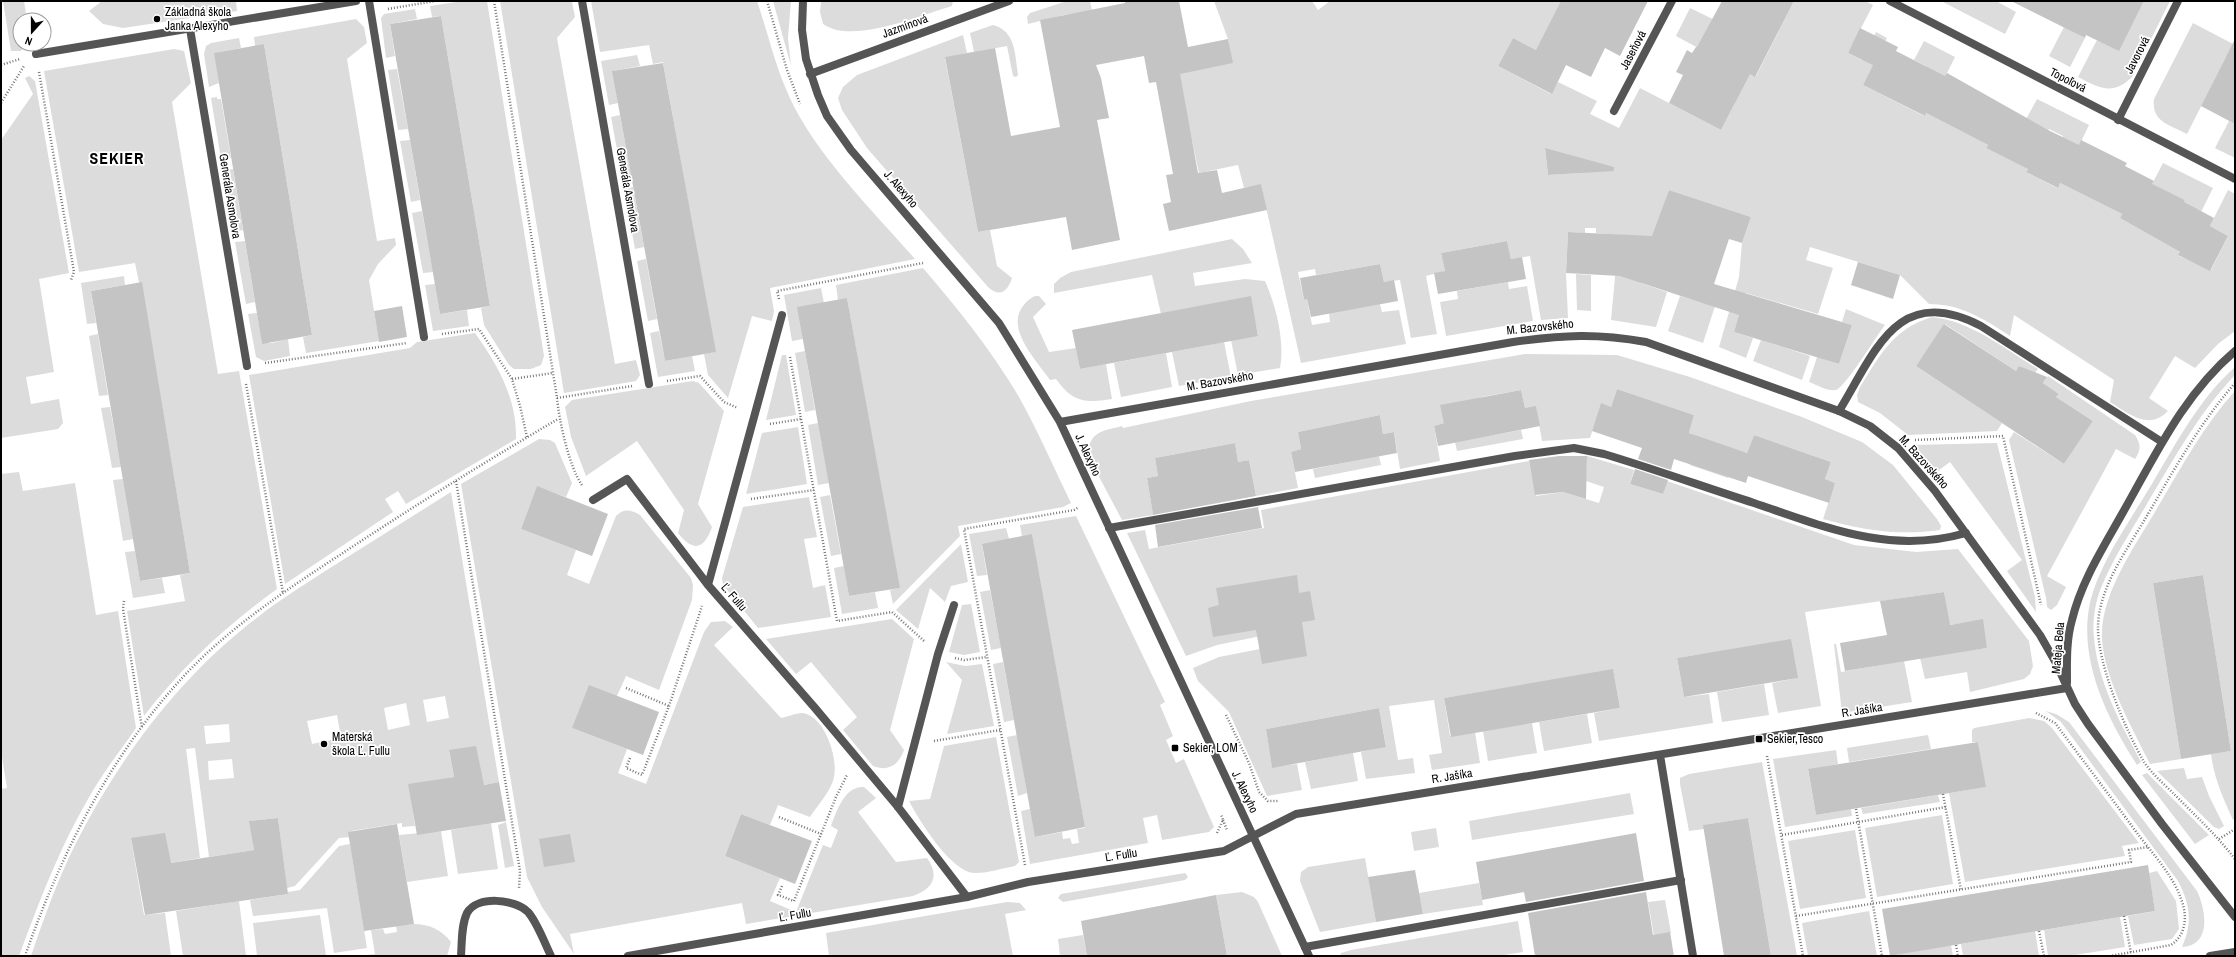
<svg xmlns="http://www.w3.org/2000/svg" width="2236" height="957" viewBox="0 0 2236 957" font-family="'Archivo Narrow',sans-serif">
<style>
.green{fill:#dcdcdc;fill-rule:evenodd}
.building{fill:#c4c4c4}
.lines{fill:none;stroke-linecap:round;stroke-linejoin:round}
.path{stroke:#777;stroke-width:2.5;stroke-dasharray:1 2;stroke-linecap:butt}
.lane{stroke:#555;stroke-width:8}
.street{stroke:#555;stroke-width:8}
.poi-dot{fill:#000;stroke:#fff;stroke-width:1.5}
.labels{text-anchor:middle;stroke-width:3.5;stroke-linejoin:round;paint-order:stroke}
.poi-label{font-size:12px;fill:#000;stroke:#fff;text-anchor:start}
.street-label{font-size:12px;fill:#000;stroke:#fff}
.district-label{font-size:16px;font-weight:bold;letter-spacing:1px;fill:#000;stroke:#fff}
</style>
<rect width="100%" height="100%" fill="#fff"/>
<path class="green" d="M3,1H24L27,20H20V44H26L21,51H11Z
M102,1H236L237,11L123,28L103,24L89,11Z
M463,1H487L544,356L541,365L531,369H514L509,365L484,325L481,308L490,306L441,16L432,17L430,6Z
M500,1L572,2L575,17L557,38L615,364L636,360L640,375L636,381L564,393Z
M591,1H757C768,33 775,66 789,96C815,154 873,211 915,259L770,288L774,311L772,321L752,316L728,398L708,375L704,354L715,352L663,62L653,64L649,45L600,52Z
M773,1H791L788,38L791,66Z
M821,1H953L952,6C921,15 852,45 823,24L820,12Z
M1067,1H1090L1092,11L1064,15L1028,24L1027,17L1030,13Z
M1214,1H1312L1318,10L1330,1H1579L1536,50L1513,38L1498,66L1551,94L1558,82L1597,101L1590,114L1619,128L1640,88L1721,130L1735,103L1731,100L1745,71L1756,76L1794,1H1865L1873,5L1848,53L1862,60L1876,32L1887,38L1863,85L1924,116L1926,113L1988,145L1986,148L2017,163L2023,125L2037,99L2089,125L2076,152L2059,143L2063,136L2049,129L2026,172L2057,188L2060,183L2122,214L2120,218L2180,252L2179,256L2211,270L2228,236L2210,226L2228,190L2235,194V331L2218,344L2195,368L2175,356L2149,398L2168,411C2149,431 2129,414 2110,402L2114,380L2014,315L2010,336C1984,319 1961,304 1929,304L1900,275L1810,247L1806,260L1833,268L1818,314L1746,293L1734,332L1753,338L1746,358L1719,347L1739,277L1742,243L1751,217L1669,190L1661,213L1672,217L1641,283L1667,292L1656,327L1611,320L1619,235L1596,233V228H1585V233L1568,232L1566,273L1568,318L1541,320L1530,256L1511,259L1507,241L1441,253L1445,271L1426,276L1437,334L1411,338L1400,280L1384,282L1380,264L1316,275L1315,269L1298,272L1304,300L1307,299L1312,325L1330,322L1329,313L1380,304L1382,312L1399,310L1406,344L1301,363L1261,185L1244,188L1238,165L1199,173L1187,117L1172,79L1192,46L1232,63L1228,39ZM1545,149L1579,158V173L1548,175Z
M1941,1H1996L2016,12L2005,34Z
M2144,1H2170L2132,77C2113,96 2099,88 2078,77L2097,40L2119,50Z
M1690,8L1723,24L1702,50L1676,36Z
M415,9L417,19L390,24L395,56L386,58L381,18L384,14Z
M356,19L364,27L367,43L347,59L377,241L395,238L396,245L378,264L369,280L379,341L306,353L303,337L312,335L264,44L255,46L254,37Z
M2193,23L2235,45L2226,57L2187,134C2170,125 2151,122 2154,99Z
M993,25C1016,31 1015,55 1018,75L1016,77L1013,76L1007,46L974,52L970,33Z
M2064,27L2085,38L2070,67L2049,56Z
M963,35L967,53L945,58L978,232L990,230L997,266L1012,278C1008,291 1000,298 988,287L867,148L842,110L838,98L843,87L857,75Z
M239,38L241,48L215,53L219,83L209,87L204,54L206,46L211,43Z
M1924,41L1955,57L1943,81L1924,71L1926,66L1914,60Z
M174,49L184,51L191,83L172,102L218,374L239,371L277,589C227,625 182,666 144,716L127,611L185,601L180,575L190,573L154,356L135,263L79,272L44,71Z
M637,55L640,66L613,71L618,103L609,105L601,61Z
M397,69L408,129L398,130L388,70Z
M29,76L35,81L69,273L39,279L54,372L26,377L31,404L59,399L63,423L58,429L1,438V140L33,94L25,78Z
M217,97V99H221L231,158L221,159L211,98Z
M620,115L631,175L622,177L611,117Z
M2229,121L2235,124V158L2215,148Z
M410,140L420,200L411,202L400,141Z
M2163,163L2213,188L2199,216L2181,207L2185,200L2172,194L2168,200L2149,190Z
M233,169L243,230L234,232L223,170Z
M633,187L644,247L635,249L624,189Z
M422,211L433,272L423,273L412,213Z
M1232,239L1243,249L1252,263L1193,273L1195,286L1245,279L1265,281C1276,306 1285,341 1280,368L1238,375L1231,340L1258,335L1250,297L1161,314L1152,275L1054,293V284L1060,278L1071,272Z
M245,241L255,302L246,304L235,242Z
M646,259L657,319L648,321L637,261Z
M923,268C958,309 992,351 1019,397C1038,431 1054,468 1071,503L1063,507L958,526L960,536L893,604L890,590L899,588L847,298L838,300L836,285Z
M1576,274L1591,275V311L1577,310Z
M124,276L125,285L91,291L96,323L87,324L81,283Z
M1508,282L1509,289L1527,286L1533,321L1446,336L1440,302L1458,299L1457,291Z
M435,284L440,314L467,310L469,326L433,331L425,285Z
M821,288L824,303L803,339L792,341L784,295Z
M1035,296H1039L1046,304L1033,317L1049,352L1076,348L1080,369L1106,364L1112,399C1086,403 1073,403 1056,379L1050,380C1037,361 1005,329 1023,306C1027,301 1030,298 1035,296Z
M1680,296L1707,304L1717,300L1703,343L1668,331Z
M1846,309L1885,325C1877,335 1845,388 1836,390C1829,392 1817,385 1809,382L1817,357L1839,364L1852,325L1842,322Z
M257,313L262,343H272L288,339L290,356L264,361L256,357L248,314Z
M1932,317C1971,321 2005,349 2038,369L2033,376L2020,366L2016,371L1945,324L1916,366L2002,423L1997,431L1908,435L1880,413L1858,402L1857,395L1860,387C1881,354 1893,329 1932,317Z
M659,331L665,361L692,356L695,371L658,377L650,333Z
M475,333C498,365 517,399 516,439L406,504L398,491L385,499L393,512L285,584L249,375L410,348L417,342Z
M98,334L108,395L99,396L89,336Z
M1761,340L1810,356L1802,380L1753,361Z
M1224,342L1231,377L1179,386L1172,352Z
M805,351L815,410L805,412L795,353Z
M1166,353L1172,387L1121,397L1114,363Z
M1525,354L1617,355L1690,377L1802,417L1862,442L1893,465L1937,519L1941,526L1940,530C1899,536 1862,530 1823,519L1835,483L1825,479L1831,462L1754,435L1747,453L1737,450L1728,478L1690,465L1699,437L1689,433L1694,415L1617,389L1611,407L1601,404L1590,438L1542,441L1536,407L1525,408L1521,390L1481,397L1444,423L1434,426L1440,461L1400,469L1394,432L1383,434L1380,415L1298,432L1301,449L1291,452L1298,488L1256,496L1249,460L1238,462L1235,443L1155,458L1158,476L1147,478L1153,515L1122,520L1087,454C1091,431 1102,431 1122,426L1123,428L1251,401Z
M782,355H786L796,415L766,420Z
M2235,367V375C2199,413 2175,457 2148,502C2132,530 2113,558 2101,588C2095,603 2092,622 2094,638C2098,683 2121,724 2141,762L2137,765C2104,714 2072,647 2095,586C2109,549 2133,516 2153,482C2177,442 2199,399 2235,367Z
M2048,376L2135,435C2141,444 2141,450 2135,459L2116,449L2047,576L2066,587L2057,605L2051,610L2047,607L2046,598L2009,440L2014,432L2064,464L2093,421L2056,397L2059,394L2043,383Z
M693,381L699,383L724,411L698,504L712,527C704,550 693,552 678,533L684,510L637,441L586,476L571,437L565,407L572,400Z
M2235,391V819L2233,820C2223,798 2214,778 2211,754L2231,751L2203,575L2153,583L2181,759L2150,764C2132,728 2105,680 2102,640C2099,594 2138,542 2159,505C2182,466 2204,425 2235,391Z
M110,407L121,467L112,468L101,408Z
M818,423L829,483L818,485L808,425Z
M798,427L807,484L746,494L762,433Z
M1521,430L1523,439L1457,451L1455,442Z
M539,439L550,440L555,443L572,483L566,497L537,487L521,529L576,550L567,575L589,584L616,516C624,508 631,510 640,515L691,578L693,585L692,600L659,690L626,676L617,696L572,728L627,749L618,773L646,784L704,632L711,622L725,621L733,627L714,645L781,718C787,717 796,713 802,713C825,715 840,761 833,781C829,793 817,806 810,817L778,805L770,825L741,814L725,856L780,878L770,901L796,912L823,845L831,848L838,830L831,826C836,812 845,785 864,787L876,798L858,812L896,862L927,858C940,876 933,889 913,896L746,924L742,903L570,934L574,954L542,907L527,877L461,484Z
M1997,443L2035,597L2036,612L2007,571L2022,560L1950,462L1935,473L1912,445Z
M1379,456L1381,465L1315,478L1313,469Z
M1587,456L1634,470L1630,484L1663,494L1667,481L1854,545L1916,552L1958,549L2029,641L2033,666L2030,674L2024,679L1970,692L1967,672L1925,679L1920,658L1987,648L1982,620L1949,625L1944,592L1805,612L1821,706L1778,713L1772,683L1797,678L1790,640L1677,658L1684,697L1709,694L1713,723L1599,741L1594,713L1620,708L1613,670L1444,698L1450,736L1475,732L1480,763L1432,770L1429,755L1442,753L1434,700L1389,706L1398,760L1413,758L1415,773L1366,779L1361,752L1386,746L1379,708L1266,729L1272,767L1297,764L1302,790L1267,796L1229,712L1198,681L1193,668L1219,657L1260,649L1296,629L1217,645L1186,656L1127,533L1145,530L1149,549L1264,528L1261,510L1529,461L1536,496L1563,492L1599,503L1604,487L1586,481Z
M19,472L23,491L75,483L96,615L118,611L136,728C120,751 102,774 88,799C59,849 39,902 19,956H1V789L7,788L1,751V474Z
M123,479L133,539L123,541L113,480Z
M451,492L499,782L484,785L449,751L454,777L409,785L415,826L402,827V823L351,831L352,837L339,838L295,886L287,888L278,818L250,821L254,850L209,857L195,748L186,749L200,858L171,863L131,839L144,915L165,913L171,956H31C44,918 57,881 75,845C119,758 180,676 258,617C278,601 301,587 322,573C365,546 408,519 451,492ZM445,696L449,718L427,722L423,700ZM406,703L410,725L388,730L384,708ZM337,715L341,738L312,744L307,721ZM229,724L230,742L206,744L204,726ZM232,759L234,778L209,780L208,761Z
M830,495L841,554L831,556L820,497Z
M809,497L817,537L804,539L813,588L825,585L831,617L758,628L723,585L722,578L743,507Z
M1076,516L1165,702L1160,705L1173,736L1166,740L1176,763L1184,759L1214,827L1209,832L1162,840L1157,815L1143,818L1148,843L1030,864L1021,811L1030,809L1036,837L1062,832L1063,839L1070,838L1072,844L1079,843L1077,829L1085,828L1032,535L1022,537L1020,525Z
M1006,528L1009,539L982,545L987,575L977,576L969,534Z
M961,544L968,582L951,586L945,602L930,588L918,629L896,610Z
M135,551L140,581L162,578L165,593L133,598L125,552Z
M844,566L849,596L875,592L878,608L842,614L834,568Z
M990,590L1001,648L991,650L980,592Z
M971,604L980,652L964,655L949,652L962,605Z
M892,619L914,639L890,730L904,750C899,765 888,772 873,766L843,730L857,717L811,662L796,674L766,639Z
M1834,644H1836L1841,672L1904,661L1912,702L1842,713Z
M946,662L965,666L982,664L994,726L947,734L962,680Z
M1003,662L1014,720L1004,722L993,664Z
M1764,684L1769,715L1722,722L1717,692Z
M2046,711L2056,714L2069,722L2197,891C2206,910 2212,945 2182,947C2193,922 2190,904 2178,881L2061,722Z
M1587,714L1592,743L1544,751L1539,722Z
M2029,718L2044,721L2052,728L2139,843L2122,846L2125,856L1965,882L1949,793L1985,787L1978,742H1972V730L1974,728Z
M1532,723L1537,753L1488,761L1483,731Z
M1017,735L1027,793L1018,796L1007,737Z
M1928,735L1931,749L1849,762L1847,748Z
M996,737L1019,862L1015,866C1003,868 989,873 976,873C952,874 919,820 909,801L930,799L944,746Z
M1836,750L1838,764L1808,770L1816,815L1851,809L1852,816L1785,827L1773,759Z
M1353,753L1358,781L1311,789L1305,762Z
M1762,762L1797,956H1771L1748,818L1704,825V829L1689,831L1680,784V778L1689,774Z
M2184,768L2187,779L2202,777L2209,796L2224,826L2219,829L2214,827L2157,771Z
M2147,773L2209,835L2195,844L2142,775Z
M1630,793L1634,814L1472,840L1469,821Z
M1938,795L1940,802L1863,814L1861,808Z
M1942,815L1953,884L1877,897L1865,828Z
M506,822L514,866L505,868L498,825Z
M491,823L498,869L458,874L451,830Z
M1436,828L1439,847L1414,851L1411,832Z
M1855,830L1866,898L1800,909L1788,841Z
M441,831L448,876L407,882L399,835Z
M350,844L367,948L334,953L327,908L253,916L250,900L288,894V892L300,890L339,846Z
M1365,858L1376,922L1320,932L1300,881L1301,872L1308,867Z
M2157,871L2176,901L2179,929L2172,939L2134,945L2128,916L2155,911L2149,873Z
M1185,873L1188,877L1185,880L1063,902L1058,898L1061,894Z
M1479,883L1483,905L1423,914L1419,893Z
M1242,892L1254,897L1258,902L1282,956H1227L1216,895Z
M1665,900L1671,933L1654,936L1648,902Z
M239,901L246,956H183L176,911Z
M1007,902L1020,903L1026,910L1005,914L1013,956H829L826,933Z
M1869,911L1877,956H1808L1802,923Z
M320,915L326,956H257L253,923Z
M2120,917L2125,947L2069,956H2048L2044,930Z
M1518,921L1523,952L1498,956H1340L1341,953L1351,950Z
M414,924C429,924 442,930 451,942L447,956H360L375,954L371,930L383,929L385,934L397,932L396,926Z
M2035,931L2039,956H1963L1961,944Z
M1083,935L1087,956H1060L1058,939Z
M1951,945L1953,956H1890Z"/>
<path class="building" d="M1125,1H1179L1188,47L1228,39L1233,63L1180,74L1198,173L1217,170L1222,193L1261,184L1267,210L1169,231L1163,204L1171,202L1166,175L1173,174L1156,82L1149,83L1144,56L1096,65L1101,78L1109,118L1097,120L1120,240L1072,250L1066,217L978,232L945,57L995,48L1011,136L1060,127L1040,20L1125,3Z
M1561,1H1648L1620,56L1605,48L1591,77L1566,65L1552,94L1498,66L1513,38L1536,50Z
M1722,1H1794L1755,77L1750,74L1721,130L1669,103L1683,75L1676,72L1687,50L1692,53L1696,47H1697Z
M2011,1H2144L2119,51L2086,35L2085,38Z
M441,16L490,306L440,314L390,24Z
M1860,28L1898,47L1896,51L1945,76L1947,73L2048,130L2079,145L2081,140L2127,163L2125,166L2154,181L2152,184L2185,200L2184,202L2214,218L2210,226L2228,236L2210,271L2178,255L2180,252L2120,218L2122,214L2060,183L2058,188L2026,172L2028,169L1986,148L1988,145L1926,113L1925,116L1863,85L1873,65L1848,53Z
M2235,39V124L2201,106Z
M264,44L312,335L262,344L214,53Z
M663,63L716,352L665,361L612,71Z
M1545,148L1614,167V171L1548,175Z
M1669,190L1751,217L1742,243L1729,239L1714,284L1852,325L1839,364L1734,332L1739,315L1620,276L1566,273L1568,232L1652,236Z
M1507,241L1511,259L1522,257L1526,279L1438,294L1434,273L1445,271L1441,253Z
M1858,262L1900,275L1893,299L1851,285Z
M1380,264L1384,282L1394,280L1398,301L1311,317L1307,299L1304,300L1300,278Z
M142,282L190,573L140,581L91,291Z
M1251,296L1258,336L1080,369L1072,330Z
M847,298L900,588L849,596L797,307Z
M402,306L407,337L379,342L374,311Z
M1944,324L2016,371L2019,366L2047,377L2043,383L2059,394L2056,397L2093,421L2064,464L1916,366Z
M1617,389L1694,415L1689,433L1747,453L1754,435L1831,462L1825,479L1835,483L1829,503L1748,476L1746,483L1674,459L1671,470L1638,459L1642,448L1592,431L1601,403L1611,407Z
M1521,390L1525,408L1536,406L1540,426L1438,446L1434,426L1444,423L1440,405Z
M1380,415L1383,434L1394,432L1397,453L1295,472L1291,452L1301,449L1298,432Z
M1235,443L1238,462L1249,460L1256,496L1153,515L1147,478L1158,476L1155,458Z
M1559,456H1587L1586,499L1563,492L1535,495L1529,460Z
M1635,469L1668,480L1663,494L1630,484Z
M537,486L608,514L592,556L521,529Z
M1258,507L1262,528L1158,547L1155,525Z
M1032,534L1085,827L1035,837L982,544Z
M1297,575L1299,593L1310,591L1315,620L1302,622L1307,656L1262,664L1256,630L1213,637L1208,608L1219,605L1216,588Z
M2203,575L2231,751L2181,759L2153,583Z
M1944,592L1950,625L1983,619L1987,648L1845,671L1840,643L1887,635L1880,601Z
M1791,639L1798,678L1684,697L1677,658Z
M1613,669L1620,708L1451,737L1444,698Z
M589,685L659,712L643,755L572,728Z
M1379,708L1386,747L1272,768L1266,729Z
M1978,742L1986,787L1816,815L1808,769Z
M476,746L484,785L499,782L506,821L417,835L408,784L454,777L449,750Z
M741,814L812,841L795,884L725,856Z
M278,818L288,894L145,915L131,838L165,833L171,863L254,850L249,821Z
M1748,818L1771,956H1724L1703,825Z
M397,824L414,924L364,931L348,832Z
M1636,833L1644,881L1526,902L1524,892L1482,900L1476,862Z
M570,834L575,862L544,867L539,839Z
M2148,865L2155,911L1890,956L1882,909Z
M1415,870L1423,914L1376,922L1368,877Z
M1646,892L1653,935L1670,932L1674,956H1535L1528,913Z
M1216,895L1227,956H1087L1081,921Z"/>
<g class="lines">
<path class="path" d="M494,1L557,398C559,420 569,467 582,485
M767,1L787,70L800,104
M388,9L435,1
M1,65L20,59
M39,72L74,272L71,280
M1,103L24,66
M779,299L777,291L923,263
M442,334L479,329L512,379
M790,357L837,621L892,612L924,641
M265,363L407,343
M667,381L700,376L724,402L738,408
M2235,383C2200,423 2175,468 2148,514C2129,547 2099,586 2098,626C2097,663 2125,729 2144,762C2152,774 2165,785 2175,795C2196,816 2217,836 2235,859
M246,384L283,593
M557,398L632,386
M770,424L801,419
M527,437L520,406L512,379L553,373
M1915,440L2003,436L2041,605
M456,481L520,871L519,888
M751,499L814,490
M124,601L123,609L142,728
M955,658L964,660L987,657
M626,688L669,706
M2036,713L2055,723C2082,759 2110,796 2137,833C2152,853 2173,875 2181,899C2188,916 2186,935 2171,945L2110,956
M1226,715L1249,763L1259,792L1268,801H1279
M934,741L1000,730
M1767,756L1803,956
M630,758L626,768L642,775L669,706L702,606
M1943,794L1961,890
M1856,809L1882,956
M779,817L821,834
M1223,820L1227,830
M1217,833L1223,820L1221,814
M1782,835L1946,807
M2219,839L2235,829
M1025,865L964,529L1074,510L1079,507
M782,886L778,895L794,901L836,797L847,775
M1796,916L2131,862L2129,850L2148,847
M2124,916L2131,953
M2039,931L2044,956
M1956,945L1958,956
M25,956C61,854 108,759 182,678C232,624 294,585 355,545C422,501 490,459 558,419"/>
<path class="lane" d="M369,1L424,337
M582,1L649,384
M190,29L247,366
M1839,411C1876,350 1898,283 1981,326L2162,442
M593,500L627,479L708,585L815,708L898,807L967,897
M1109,528L1515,456L1574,448L1604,454C1654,469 1704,487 1754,503C1825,527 1890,555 1966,533
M708,585L782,315
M898,807L938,654L954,605
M1305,947L1681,880"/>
<path class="street" d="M803,1L802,30L806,59L818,95L827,116L851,150L999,323L1060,422L1309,956
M1890,1L2235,179
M36,54L356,1
M810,74L1009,1
M1614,111L1672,1
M2118,120L2178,1
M1060,422L1513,342C1563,335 1596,333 1646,342L1839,411L1870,426L1898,448L1935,491L2040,635L2056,663L2075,704L2088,724L2162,824L2235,917
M2067,683C2067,662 2066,641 2072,620C2081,582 2103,548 2122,514C2155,456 2183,395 2235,351
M1660,755L1693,956
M461,956C462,943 461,926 467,913C477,895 515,899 528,912C537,922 545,944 551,956
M628,956L967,897L1028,882L1224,851L1296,814L2067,688
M2210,956L2235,952"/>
</g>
<g class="poi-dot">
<circle cx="157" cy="19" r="4"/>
<rect x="1755" y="735" width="8" height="8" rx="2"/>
<circle cx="324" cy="744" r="4"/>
<rect x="1171" y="744" width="8" height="8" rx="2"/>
</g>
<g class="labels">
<g class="poi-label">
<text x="165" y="16">Základná škola<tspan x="165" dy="14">Janka Alexyho</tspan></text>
<text x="332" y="741">Materská<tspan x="332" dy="14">škola Ľ. Fullu</tspan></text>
<text x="1767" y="743">Sekier,Tesco</text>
<text x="1183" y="752">Sekier, LOM</text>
</g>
<g class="street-label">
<text transform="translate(905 26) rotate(-20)" y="4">Jazmínová</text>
<text transform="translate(1633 50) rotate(-62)" y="4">Jaseňová</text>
<text transform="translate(2137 55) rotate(-63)" y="4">Javorová</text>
<text transform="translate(2068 80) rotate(27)" y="4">Topoľová</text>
<text transform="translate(901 189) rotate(49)" y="4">J. Alexyho</text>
<text transform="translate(628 190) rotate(80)" y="4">Generála Asmolova</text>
<text transform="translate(230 196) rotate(81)" y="4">Generála Asmolova</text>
<text transform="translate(1540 327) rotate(-6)" y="4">M. Bazovského</text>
<text transform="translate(1220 381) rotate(-10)" y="4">M. Bazovského</text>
<text transform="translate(1088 455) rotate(65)" y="4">J. Alexyho</text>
<text transform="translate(1924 462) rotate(48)" y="4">M. Bazovského</text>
<text transform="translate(734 597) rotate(49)" y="4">Ľ. Fullu</text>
<text transform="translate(2058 648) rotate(-85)" y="4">Mateja Bela</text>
<text transform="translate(1862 710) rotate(-9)" y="4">R. Jašíka</text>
<text transform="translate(1452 776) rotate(-9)" y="4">R. Jašíka</text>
<text transform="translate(1245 792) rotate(64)" y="4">J. Alexyho</text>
<text transform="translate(1121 855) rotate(-9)" y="4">Ľ. Fullu</text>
<text transform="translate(795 915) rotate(-10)" y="4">Ľ. Fullu</text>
</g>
<g class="district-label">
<text x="117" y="164">SEKIER</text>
</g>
</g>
<rect width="2236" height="957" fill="none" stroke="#000000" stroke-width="4"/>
<g transform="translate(32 32) rotate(201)"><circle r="19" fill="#ffffff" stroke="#999999"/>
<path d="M0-3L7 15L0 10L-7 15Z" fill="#000000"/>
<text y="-6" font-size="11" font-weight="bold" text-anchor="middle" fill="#000000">N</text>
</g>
</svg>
